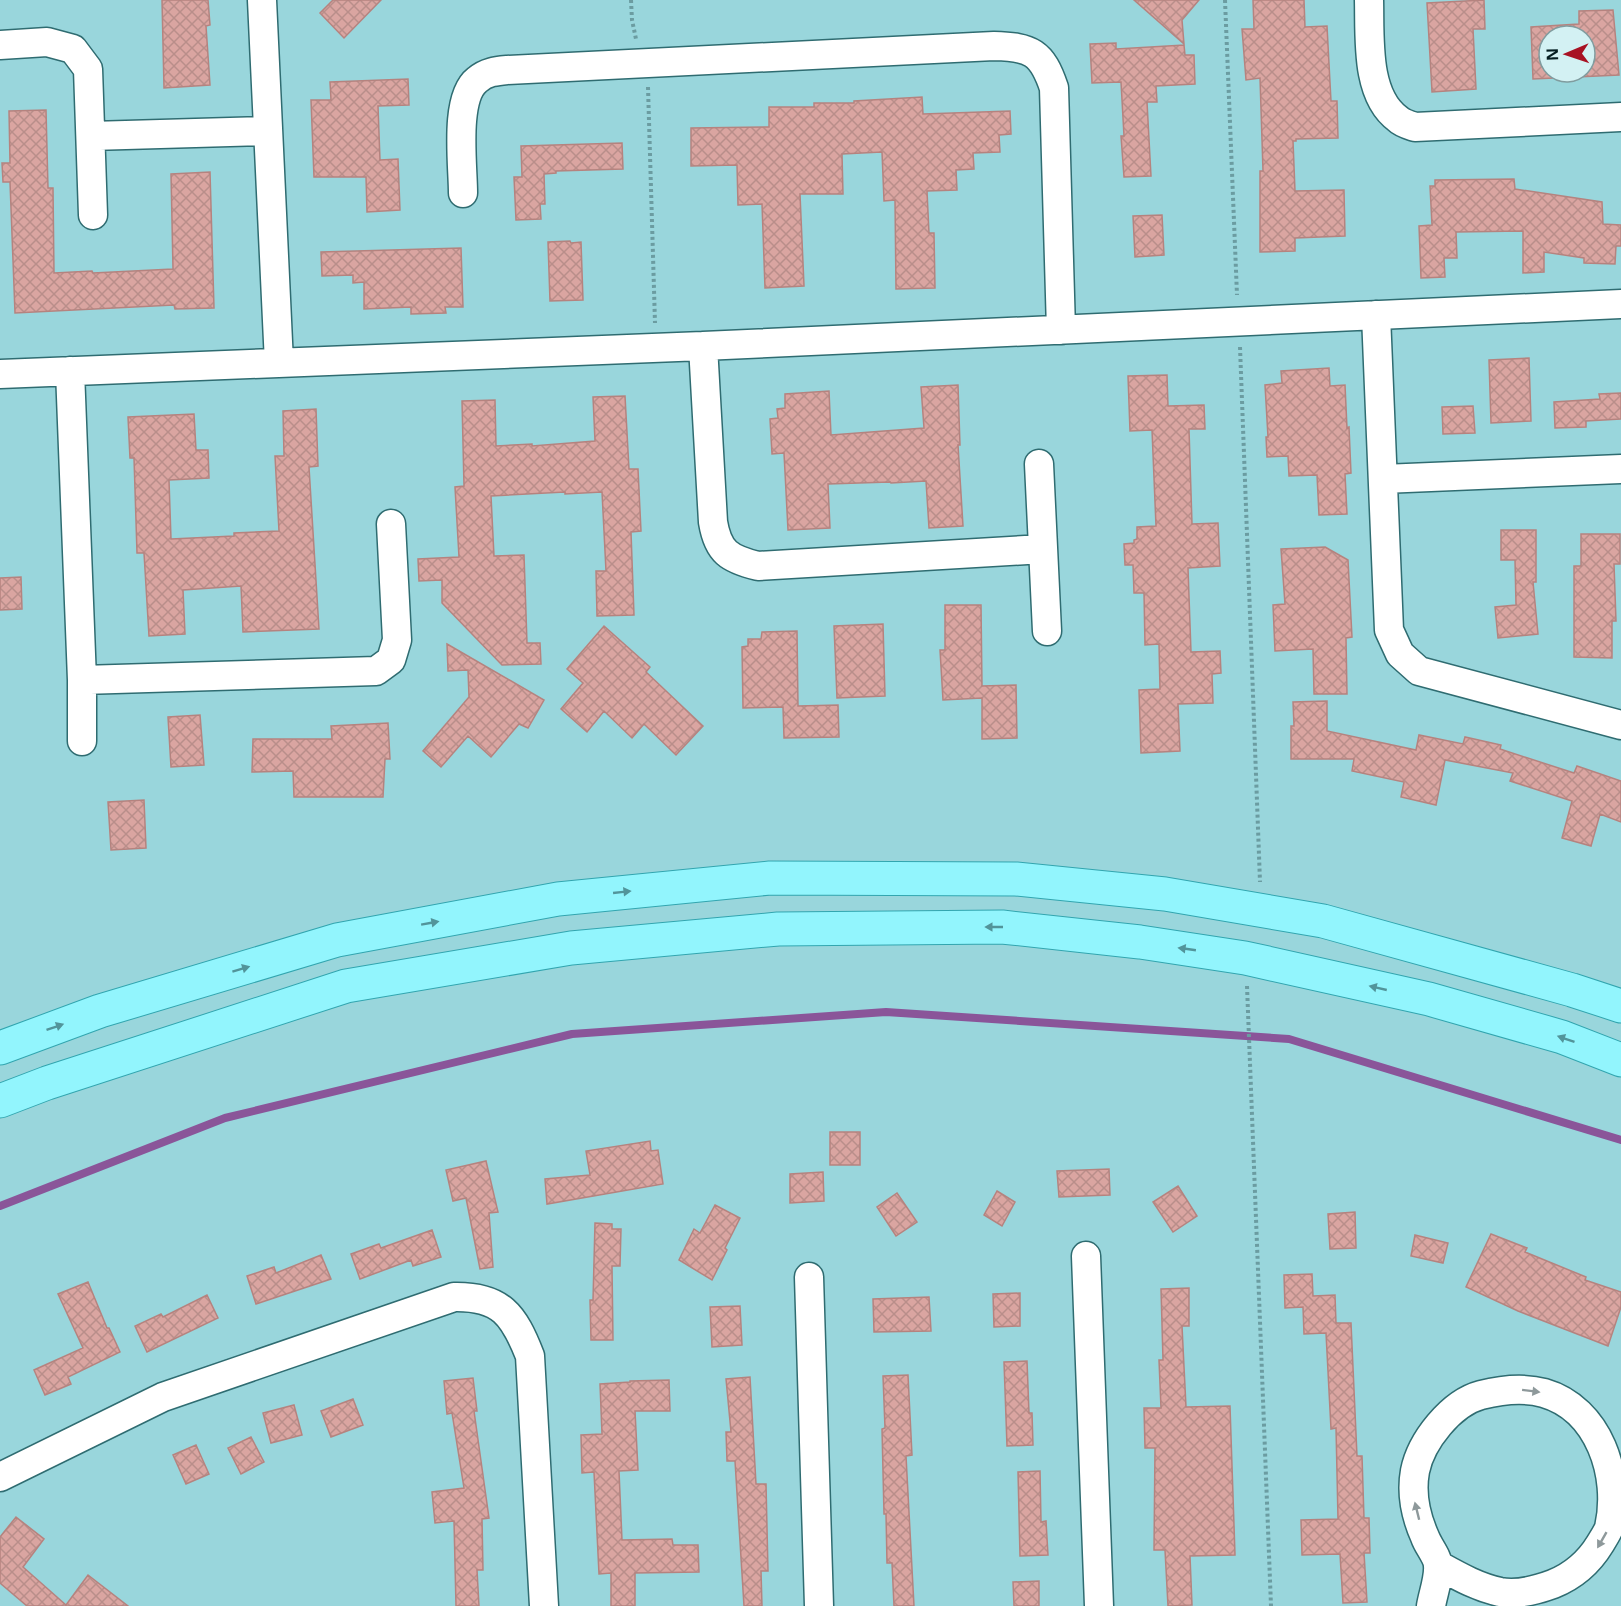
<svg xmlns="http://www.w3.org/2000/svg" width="1621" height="1606" viewBox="0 0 1621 1606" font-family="'Open Sans',sans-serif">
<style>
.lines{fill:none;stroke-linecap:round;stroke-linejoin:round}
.stream{stroke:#8a5599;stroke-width:8}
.building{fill:url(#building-cross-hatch);stroke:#b5837f;stroke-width:1.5;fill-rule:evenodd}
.street-casing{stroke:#2f6c71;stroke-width:31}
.primary-casing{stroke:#32a5af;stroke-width:35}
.path{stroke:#6b9ca1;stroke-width:4;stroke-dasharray:3 3;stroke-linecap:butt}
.street{stroke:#fff;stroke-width:28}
.primary{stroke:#92f5fd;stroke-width:33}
.oneway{fill:#52949a}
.oneway2{fill:#8e999b}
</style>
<defs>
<pattern id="building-cross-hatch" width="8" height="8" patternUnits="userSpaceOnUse" patternTransform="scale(1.5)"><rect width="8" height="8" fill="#daa5a1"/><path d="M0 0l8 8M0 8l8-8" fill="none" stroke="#b98e8a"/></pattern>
</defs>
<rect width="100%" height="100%" fill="#99d6dc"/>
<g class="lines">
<path class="stream" d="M0,1206L225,1118L572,1034L886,1012L1289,1039L1621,1140"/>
</g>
<path class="building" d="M162,0H208L210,25L206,26L210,85L164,88Z
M333,0H381L344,38L320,13Z
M1134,0H1199L1182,20L1184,44Z
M1253,0H1304L1305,27L1327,26L1331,101H1337L1338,138L1296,139V141H1293L1295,191L1344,190L1345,236L1295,238V251L1260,252V171H1263L1260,78L1246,80L1242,29H1254Z
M1484,0L1485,29H1473L1476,89L1432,92L1427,3Z
M1613,10L1619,75L1533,79L1531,27L1579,24V11ZM1549,36H1585V72H1549Z
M1116,43V49L1184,45L1185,55H1194L1195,84L1156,86L1157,102H1147L1151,176L1124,177L1121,136H1124L1121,82L1092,83L1090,44Z
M408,79L409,105L378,106L380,160L398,159L400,210L367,212L366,177H314L311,100H331L330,82Z
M922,97L923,114L1010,111L1011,134L999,135L1000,152L973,153L974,169L956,170L957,190L927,191L929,233H934L935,288L896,289L895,200L884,201L882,152L842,154L843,194H800L804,286L765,288L762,204L738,205L737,165L691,166V128L769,127V107H814V103H854V101Z
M46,110L48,188H53L54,273L92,271L93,273L173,269L171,174L210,172L214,308L175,309L174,305L15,313L10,182H3L2,163H10L9,111Z
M622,143L623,169L556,171V173L544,174L545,204H540L541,219L516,220L514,177H522L521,146Z
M1514,179L1515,189L1602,202L1603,224L1621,225V246H1616L1615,264L1584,263V258L1544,252V272L1523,273V231L1456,232L1457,258H1444L1445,277L1421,278L1419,226L1432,225L1430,186H1435V180Z
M1162,215L1164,255L1135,257L1133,216Z
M570,241L571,243L581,242L583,300L550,301L548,242Z
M461,248L463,307H445L446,313L411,314V307L364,309V282L353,283V275L322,276L321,252Z
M1529,358L1531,421L1491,423L1489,360Z
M1329,368L1330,386L1345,385L1347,428L1349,427L1351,473L1345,474L1347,514L1319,515L1317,475L1289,476L1288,456L1267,457L1266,437H1268L1265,385L1282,383L1281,371Z
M1167,375L1168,406L1204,405L1205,429H1189L1192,524L1218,523L1220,566L1188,568L1191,652L1220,651L1221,673L1212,674L1213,703L1178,704L1180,751L1141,753L1139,690L1160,689L1159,644L1145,645L1144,593H1134L1133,565H1125L1124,544L1134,543V540L1137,539V527L1156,526L1152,430L1130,431L1128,376Z
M958,385L960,445H958L963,526L929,528L926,481L891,483L890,482L828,484L830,528L788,530L784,453L772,454L770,419L778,418L777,409L785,408V394L829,391L831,435L924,428L921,387Z
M1621,393V419L1586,421V427L1555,428L1554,402L1600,399L1599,394Z
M625,396L629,469H638L641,531L631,532L634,615L597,616L596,571H606L602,492L565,494V492L491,496L494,556L524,555L527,643H540L541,664L502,665L442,603V580L419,581L418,559L459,557L455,487L464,486L462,401L495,400L496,446L532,444V446L595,441L593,397Z
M1473,406L1475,433L1443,434L1442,407Z
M316,409L318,466L309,467L319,629L243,632L241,586L183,590L185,634L149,636L144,553H137L134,458H130L128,417L194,414L196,450H208L209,478L169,480L171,539L234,536V533L279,531L275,456H284L283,411Z
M1501,530H1536V582H1533L1538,634L1498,638L1495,607L1516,605L1515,560H1501Z
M1581,534H1620V564H1614L1616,621H1612V658L1574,657V566H1581Z
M1325,547L1348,560L1352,637L1346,638L1347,694H1314L1313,649L1275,651L1273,605L1285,604L1281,549Z
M21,577L22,609L0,610V578Z
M945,605H981L982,686L1016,685L1017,738L982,739V698L943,700L940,650H945Z
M883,624L885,696L837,698L834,626Z
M604,626L650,667L646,672L703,726L676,755L644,724L632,738L604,711L587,732L561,709L583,683L567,669Z
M797,631L798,706L838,705L839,737L784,738L783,707L743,708L742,647L748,646V639H761L762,632Z
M447,644L544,700L528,728L519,724L491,757L468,736L441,767L423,751L469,697L468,670L448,671Z
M1327,701V731L1416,750L1419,735L1463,744L1465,737L1501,745L1500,749L1574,773L1577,766L1621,781V822L1600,814L1591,846L1562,838L1572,801L1510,781L1513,773L1445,760L1436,805L1401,797L1404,782L1352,771L1354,759H1291V726H1294L1293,702Z
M200,715L204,765L171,767L168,717Z
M388,723L390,759H385L383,797H294L293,771L252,772L253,739H332L331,726Z
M144,800L146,848L111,850L108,802Z
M830,1132H860V1165H830Z
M650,1141L651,1151L658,1150L663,1184L547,1204L545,1179L590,1175L586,1151Z
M486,1161L498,1212L489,1213L493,1267L480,1269L466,1198L453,1201L446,1170Z
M1109,1169L1110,1195L1059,1197L1057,1171Z
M823,1172L824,1201L790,1203V1174Z
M1178,1186L1197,1216L1173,1232L1153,1202Z
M997,1191L1015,1202L1002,1226L984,1215Z
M897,1193L917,1222L896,1236L877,1207Z
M715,1205L740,1218L725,1248L727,1250L712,1280L679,1260L694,1229L700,1233Z
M1355,1212L1356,1248L1330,1249L1328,1214Z
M595,1223L612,1224V1229H621L620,1266H612L613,1340H591L590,1300H593Z
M432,1230L441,1257L413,1266L411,1260L360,1279L351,1254L379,1244L381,1248Z
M1491,1234L1527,1248L1525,1252L1586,1277L1585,1280L1621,1292V1307L1608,1346L1518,1311L1466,1287Z
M1415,1235L1448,1243L1443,1263L1411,1256Z
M321,1255L331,1279L256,1304L247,1276L274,1267L276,1273Z
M1312,1274L1313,1296L1335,1295L1336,1323H1351L1357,1456H1362L1364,1518H1369L1370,1553H1364L1367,1602L1343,1603L1340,1554L1302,1555L1301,1520L1338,1519L1336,1428L1331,1429L1326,1333L1304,1334L1303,1307L1285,1308L1284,1275Z
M88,1282L107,1328H109L120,1352L68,1377L71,1384L45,1395L34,1370L83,1348L58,1294Z
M1189,1288V1326H1182L1186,1407L1230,1406L1235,1555L1190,1556L1192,1605L1168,1606L1165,1550H1154L1155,1448H1145L1144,1408H1161L1159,1360H1163L1161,1289Z
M1020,1293V1326L994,1327L993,1294Z
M207,1295L218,1318L147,1352L135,1326L161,1314L163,1317Z
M929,1297L931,1331L874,1332L873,1299Z
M740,1306L742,1345L712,1347L710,1307Z
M1027,1361L1029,1413H1032L1033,1445L1007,1446L1004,1362Z
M908,1375L912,1455L906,1456L914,1606H894L892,1563H887L886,1514H884L882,1429L885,1428L883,1376Z
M750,1377L756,1484H766L768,1571H761L762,1606H744L735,1461H727L726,1432H731L726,1379Z
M473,1378L477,1411H474L489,1518L482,1519L483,1570H477L479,1606H456L454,1521L435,1523L432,1492L464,1488L452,1413L447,1414L444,1381Z
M669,1380L670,1411H635L638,1470L619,1471L622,1540L672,1539L673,1545H698L699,1572L635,1573V1606H611V1573L599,1574L594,1472L582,1473L581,1435L602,1434L600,1384L630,1382V1381Z
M353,1399L363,1425L331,1437L321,1411Z
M294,1405L302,1435L271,1443L263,1413Z
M251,1437L264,1462L241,1474L228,1448Z
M196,1445L209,1474L186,1484L173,1455Z
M1040,1471L1041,1522L1046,1521L1048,1555L1020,1556L1018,1472Z
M16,1517L44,1539L23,1567L66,1605L88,1575L128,1606H27L0,1583V1537Z
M1039,1581V1606H1014L1013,1582Z"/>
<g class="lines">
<defs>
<path id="street" d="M262,0L279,363
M1369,0C1370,37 1365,95 1398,119C1402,123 1409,125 1415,127L1621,117
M0,45L47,42L73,49L88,69L93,215
M91,136L268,131
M463,193C463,165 454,98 477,80C486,72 496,71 507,70L994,46C1031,47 1042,52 1054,88L1061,330
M1376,315L1389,630L1400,654L1419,671L1621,725
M703,346L713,522C718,552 729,559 758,566L1043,549
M70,371L82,680V741
M0,374L703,346L1621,304
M1039,464L1047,631
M1383,479L1621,469
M82,680L376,671L391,660L397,640L391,524
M1086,1256L1099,1606
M809,1277L819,1606
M0,1477L163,1397L454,1297C501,1296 514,1315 530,1356L544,1606
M1431,1606C1433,1594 1439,1578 1438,1566C1438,1557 1428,1546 1425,1537C1416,1517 1411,1493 1415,1471C1421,1441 1451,1403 1481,1395C1501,1390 1523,1387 1544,1393C1599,1409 1621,1475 1609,1528C1607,1533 1603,1539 1600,1544C1589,1562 1573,1576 1553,1584C1537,1590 1517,1595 1500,1592C1477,1587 1458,1576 1438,1565"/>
<path id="primary" d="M0,1048L100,1011L337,940L558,899L770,878L1016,879L1165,894L1323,921L1572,990L1621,1006
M0,1101L47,1083L346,986L571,948L778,929L1002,927L1140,942L1245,958L1429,999L1562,1037L1621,1060"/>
</defs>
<use href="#street" class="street-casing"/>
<use href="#primary" class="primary-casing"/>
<path class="path" d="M631,0L632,20L636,39
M1225,0L1237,295
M648,87L655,323
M1240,347L1260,882
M1247,986L1271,1606"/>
<use href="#street" class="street"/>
<use href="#primary" class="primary"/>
</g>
<defs><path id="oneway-solid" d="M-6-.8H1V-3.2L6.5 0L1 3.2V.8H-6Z" transform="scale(1.5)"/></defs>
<g class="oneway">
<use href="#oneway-solid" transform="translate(622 892) rotate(-6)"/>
<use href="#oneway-solid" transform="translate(430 923) rotate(-10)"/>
<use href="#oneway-solid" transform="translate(994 927) rotate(-180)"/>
<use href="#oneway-solid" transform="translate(1187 949) rotate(-172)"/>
<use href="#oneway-solid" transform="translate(241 969) rotate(-17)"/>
<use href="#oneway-solid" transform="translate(1378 988) rotate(-167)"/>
<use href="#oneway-solid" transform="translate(55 1027) rotate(-19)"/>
<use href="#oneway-solid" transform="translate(1566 1039) rotate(-161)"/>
</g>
<g class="oneway2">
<use href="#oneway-solid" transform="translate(1531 1391) rotate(7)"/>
<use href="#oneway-solid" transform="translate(1417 1511) rotate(-104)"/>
<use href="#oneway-solid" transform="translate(1602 1540) rotate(120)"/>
</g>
<g transform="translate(1567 54) rotate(268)"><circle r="28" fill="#d3f1f3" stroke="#809c9f" stroke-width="1.5"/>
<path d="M0-4.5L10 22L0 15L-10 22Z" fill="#a81223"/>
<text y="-9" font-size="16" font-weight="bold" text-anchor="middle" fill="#041d20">N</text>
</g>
</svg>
